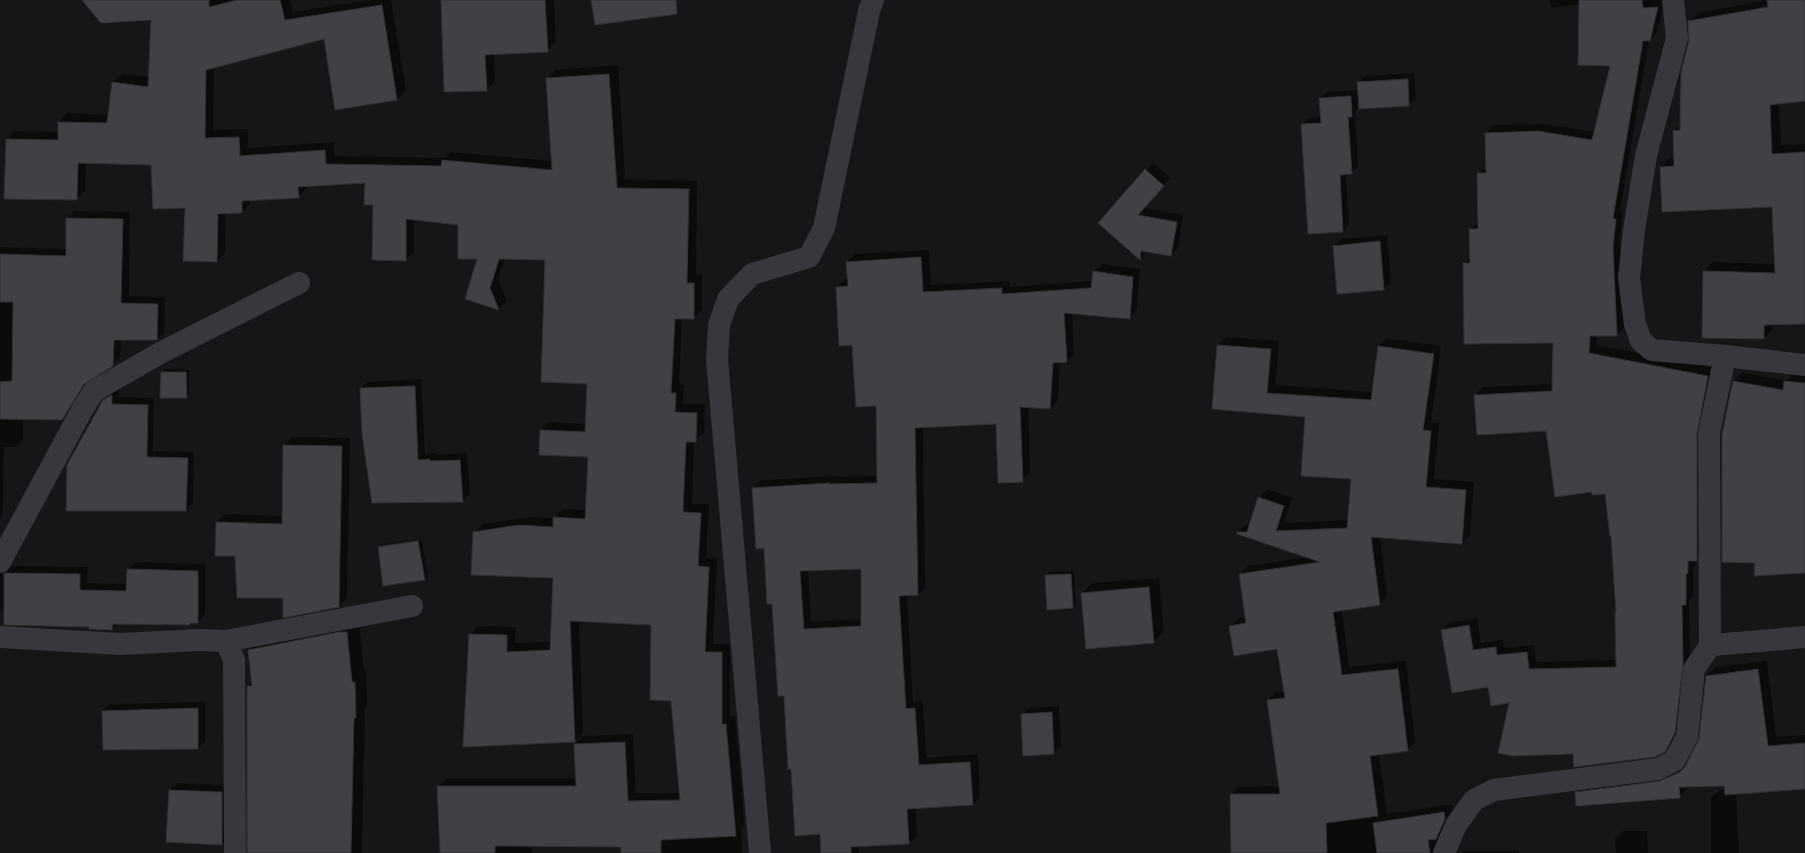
<svg xmlns="http://www.w3.org/2000/svg" width="1805" height="853" viewBox="0 0 1805 853" font-family="'Sofia Sans Condensed',sans-serif">
<style>
.shadow{fill:#0007;fill-rule:evenodd}
.building{fill:#404145;stroke:#303034;fill-rule:evenodd}
.lines{fill:none;stroke-linecap:round;stroke-linejoin:round}
.minor{stroke:#37383d;stroke-width:22}
</style>
<rect width="100%" height="100%" fill="#161618"/>
<path class="shadow" d="M83,0H290L293,12L371,0H391L406,91L397,99L336,109L325,38L214,66L213,130L248,129V148L334,142V156L445,158L451,152L553,161L547,78L556,70L618,65L625,179L697,181L696,275H702V310L693,318H682L679,385H684L683,404H705L704,433L694,441L692,504H709L706,558H717L713,644H730V716H735L742,792L744,826L741,830L742,853H622V846L532,845V853H441L438,787L447,778H577L575,744L583,736L633,734L636,793H680L672,700L652,624L579,620L583,733L575,741L470,634L478,626L516,627L515,643L551,642L554,577L474,533L483,524L528,517L554,518L563,509L587,510L589,456L541,430L549,422L587,424L588,383L546,259H505L498,279L507,301L499,309L466,298L478,258L459,224L414,219V252L405,260L374,204L366,182L307,185V188L298,197L250,200V204L242,212L226,213L225,253L217,261L186,207L152,164L86,162L85,191L77,199L7,139L15,131L59,132V122L67,113L109,115L113,82L122,74L150,77L152,19Z
M444,0H554L556,42L547,51L494,54L495,82L486,90Z
M1550,0H1665L1657,32L1649,40L1620,211H1623L1620,239L1624,328L1616,335H1597L1596,345L1715,368L1704,552L1695,560L1696,565L1693,568V596L1689,600L1690,656L1682,725L1672,743L1664,751L1574,753L1489,686L1442,631L1449,623L1477,618L1481,643L1503,640L1504,648L1534,645L1536,662L1617,660V611L1612,535L1605,493L1547,430L1475,395L1483,387L1553,384L1554,342L1464,264L1471,257L1470,230L1478,222V174L1487,166L1486,133L1494,125L1546,124L1595,132L1611,65L1580,4L1551,8Z
M1768,0H1805V100L1779,103L1781,145L1805,144V323L1773,324V329L1764,338L1704,271L1713,262L1776,264L1773,206L1662,210L1661,167L1670,158H1675L1674,131L1681,124L1690,41L1689,22L1698,13Z
M1414,73L1416,98L1409,105L1358,108L1355,113L1358,167L1351,173L1346,174L1349,225L1343,231L1302,124L1309,118L1322,117L1320,98L1327,92L1359,90L1358,83L1365,76Z
M1153,163L1170,178L1144,208L1183,215L1178,248L1171,255L1146,251L1140,259L1099,223Z
M75,211L130,212L129,296L165,297L164,332L157,339H121L120,357L112,365L88,380L70,411L62,419L23,418V440L15,447H4L3,513L0,520V247L67,249V218Z
M1387,235L1391,282L1384,289L1338,293L1334,246L1341,239Z
M929,250L931,285L1009,281L1010,287L1093,281L1094,272L1102,264L1140,269L1137,310L1129,318L1072,313L1074,354L1067,362H1060L1058,400L1050,408L1028,406L1030,473L1022,481L997,423L923,427L925,587L918,594L907,595L913,702L923,701L926,758L978,754L980,796L973,804L915,807L917,835L909,843L859,846V853H822L821,833L785,695L765,547H757L753,488L761,480L837,476V477L877,476L876,405L853,344L837,287L845,279H849L847,262L855,254ZM862,568V619L811,622L808,570Z
M1226,337L1279,341L1275,385L1373,392L1379,346L1387,338L1441,346L1431,422L1439,423L1434,479L1474,482L1470,535L1462,543L1380,537L1387,596L1379,605L1342,610L1349,667L1406,661L1415,742L1407,751L1379,754L1387,814L1452,804L1453,810L1440,839L1443,853H1232L1231,795L1239,787L1280,786L1268,700L1276,692L1285,691L1278,648L1230,626L1239,618L1246,617L1240,574L1248,566L1308,557L1238,532L1247,524H1251L1259,498L1267,489L1292,498L1284,523L1349,520L1352,478L1306,416L1213,408L1218,345Z
M165,369L189,370V394L186,397L162,373Z
M1742,372L1786,381L1793,373L1805,374V572L1756,562L1723,434L1734,381Z
M421,379L425,454L436,453V455L467,453L470,494L463,501L373,502L361,388L367,382Z
M119,389V397L154,398L153,451L194,452L193,503L186,510L104,401L111,394Z
M292,437L350,438L347,598L339,606L284,597L236,555L217,522L225,514L283,516L284,445Z
M421,538L381,545V548L422,541L428,576L425,579L384,585L379,547L382,544Z
M135,562L205,564V614L198,622H193L190,624L118,623L112,629L0,610V565L8,567L15,566L88,567L87,583L128,584V570Z
M1074,571L1076,603L1073,607L1046,575L1050,572Z
M1159,578L1164,631L1154,642L1087,648L1082,593L1092,583Z
M359,621L364,670H366L367,705L365,708L362,853H248V686L252,682L249,650L261,638Z
M1767,661L1776,737L1805,735V788L1736,793L1739,853H1711V798L1719,790H1726L1725,785L1688,786V788L1679,797L1576,793L1585,784L1670,773L1687,765L1700,739L1707,676L1716,667Z
M205,702V741L198,748L103,711L110,704Z
M1059,706L1061,746L1054,753L1022,715L1029,708Z
M177,783L229,785V837L222,844L168,841L170,790Z
M1623,831H1647L1648,853H1616L1615,839Z
M1464,851H1519V853H1462Z"/>
<path class="building" d="M82,0H209V7L237,0H280L285,20L382,5L397,100L335,110L324,39L206,70L205,138L239,137L240,156L325,150L326,164L441,166L442,160L552,170L546,78L609,74L617,188L689,189L687,283H694V319H675L671,393H676L675,412L697,413L696,442H686L683,512L701,513L698,566L709,567L705,652H722V724H726L736,836L661,840V853H621V847L495,846V853H440L437,786H576L574,744L625,742L628,801L680,800L671,701L650,700L651,625L570,621L575,742L463,747L469,634L507,635V652L550,650L553,578L471,575L473,532L519,525L553,527V517L585,519L588,457L539,455L540,430L585,432L587,384L541,382L545,260L499,259L490,288L499,310L465,299L477,259H458V225L406,219V261L372,260L373,205H364L365,183L298,187L299,198L242,201V213L218,214L217,262L183,261L185,208L153,209L151,165L78,163L77,200L4,199L6,139L58,140V122L107,123L112,82L148,87L151,20L101,23Z
M441,0H545L548,52L485,55L487,91L444,92Z
M591,0H676L677,14L595,25Z
M1579,0H1642L1643,8L1658,7L1650,41H1643L1613,218L1616,219L1613,247L1617,336H1590L1589,353L1708,376L1697,433V561H1688V573L1686,574V605H1682L1683,664L1675,733L1665,752L1654,757L1574,767L1573,754L1512,756L1498,753L1509,703L1491,706L1488,687L1452,693L1441,630L1469,625L1473,650L1496,647L1497,655L1527,652L1529,669L1616,667L1615,612H1616L1611,536H1610L1605,494L1592,495V492L1555,497L1546,431L1477,435L1474,395L1552,391L1553,343L1464,344L1463,263H1470L1469,229H1478L1477,173H1486L1485,133L1538,131L1592,140L1610,66L1578,65Z
M1767,0H1805V101L1770,105L1772,154L1805,152V324L1764,325V339L1702,338L1703,271L1775,273L1772,207L1662,212L1660,167L1674,166L1673,131L1680,130L1681,72L1689,41L1688,21L1768,7Z
M1408,79L1409,106L1359,109L1357,82Z
M1351,96L1352,117H1348L1352,174L1340,175L1343,232L1308,234L1301,124L1321,123L1319,98Z
M1145,169L1164,186L1138,215L1177,222L1171,256L1141,251L1140,260L1098,223Z
M66,218L123,219L121,303L158,304L157,340H114L113,366L84,384L62,420L0,419V382L12,381L13,302H0V254L66,256Z
M1380,241L1384,290L1337,294L1333,246Z
M921,257L923,292L1002,288V294L1091,288L1093,271L1133,277L1130,319L1064,313L1067,362L1053,363L1050,409L1020,407L1023,482L998,483L996,424L915,428L918,595L899,596L906,709L915,708L919,765L970,762L973,805L907,809L909,844L851,847V853H821L820,834L795,836L791,769H788L784,696H778L772,604H767L764,548L756,549L752,488L829,483V484L877,483L876,406L856,407L852,345L839,346L836,287L848,286L846,262ZM861,569V626L804,629L800,571Z
M1217,345L1271,349L1267,393L1371,400L1378,346L1434,354L1423,430L1431,431L1426,487L1466,490L1462,544L1371,537L1380,605L1333,612L1342,675L1398,669L1408,751L1370,756L1378,816L1326,823L1327,853H1231L1230,794H1280L1267,700L1285,698L1277,649L1234,656L1229,626L1246,623L1239,574L1320,562L1237,534V532H1247L1258,497L1284,506L1276,531L1347,528L1351,479L1301,476L1305,417L1212,409Z
M161,372H186L187,398H160Z
M1733,381L1783,390L1784,381L1805,383V573L1754,576L1755,563L1722,562V434Z
M415,386L418,460L430,459V461L460,460L463,502L372,503L362,434L360,388Z
M112,395V404L148,405L147,457L188,458L186,511H66L67,465L103,400Z
M283,445L342,446L339,607L283,618V598H237L235,556H215L216,522L282,524Z
M418,541L425,580L383,586L378,547Z
M127,569L198,571V623H190V625L113,624L112,630L89,629V627L4,625V573L80,574V590L126,591Z
M1071,574L1073,608L1047,610L1045,575Z
M1149,587L1154,643L1086,649L1081,593Z
M339,632H347L352,682H355L356,718H354L351,853H247V686H252L248,650Z
M1758,669L1768,746L1805,743V789L1725,795L1724,786L1679,787L1680,798L1576,806L1575,792L1660,781L1680,772L1685,767L1699,739L1706,676Z
M198,708V749L103,750L102,711Z
M1052,712L1054,754L1023,756L1021,714Z
M169,790L222,792V845L166,842Z
M1444,812L1445,819L1436,839L1428,840L1430,853H1377L1373,823Z"/>
<g class="lines">
<path class="minor" d="M1673,0L1677,38L1646,156L1634,230L1629,278L1635,324L1641,341L1652,350L1725,356L1805,365
M0,562L83,408L94,391L162,352L299,283
M0,637L121,644L199,640L226,641L412,606
M226,641L234,660L235,853
M1710,646L1709,433L1725,356
M760,853L717,359L719,325L728,299L752,274L809,257L824,228L869,11L873,0
M1444,853L1456,825L1474,800L1494,790L1658,769L1674,761L1687,737L1694,669L1710,646L1713,645L1805,637"/>
</g>
</svg>
